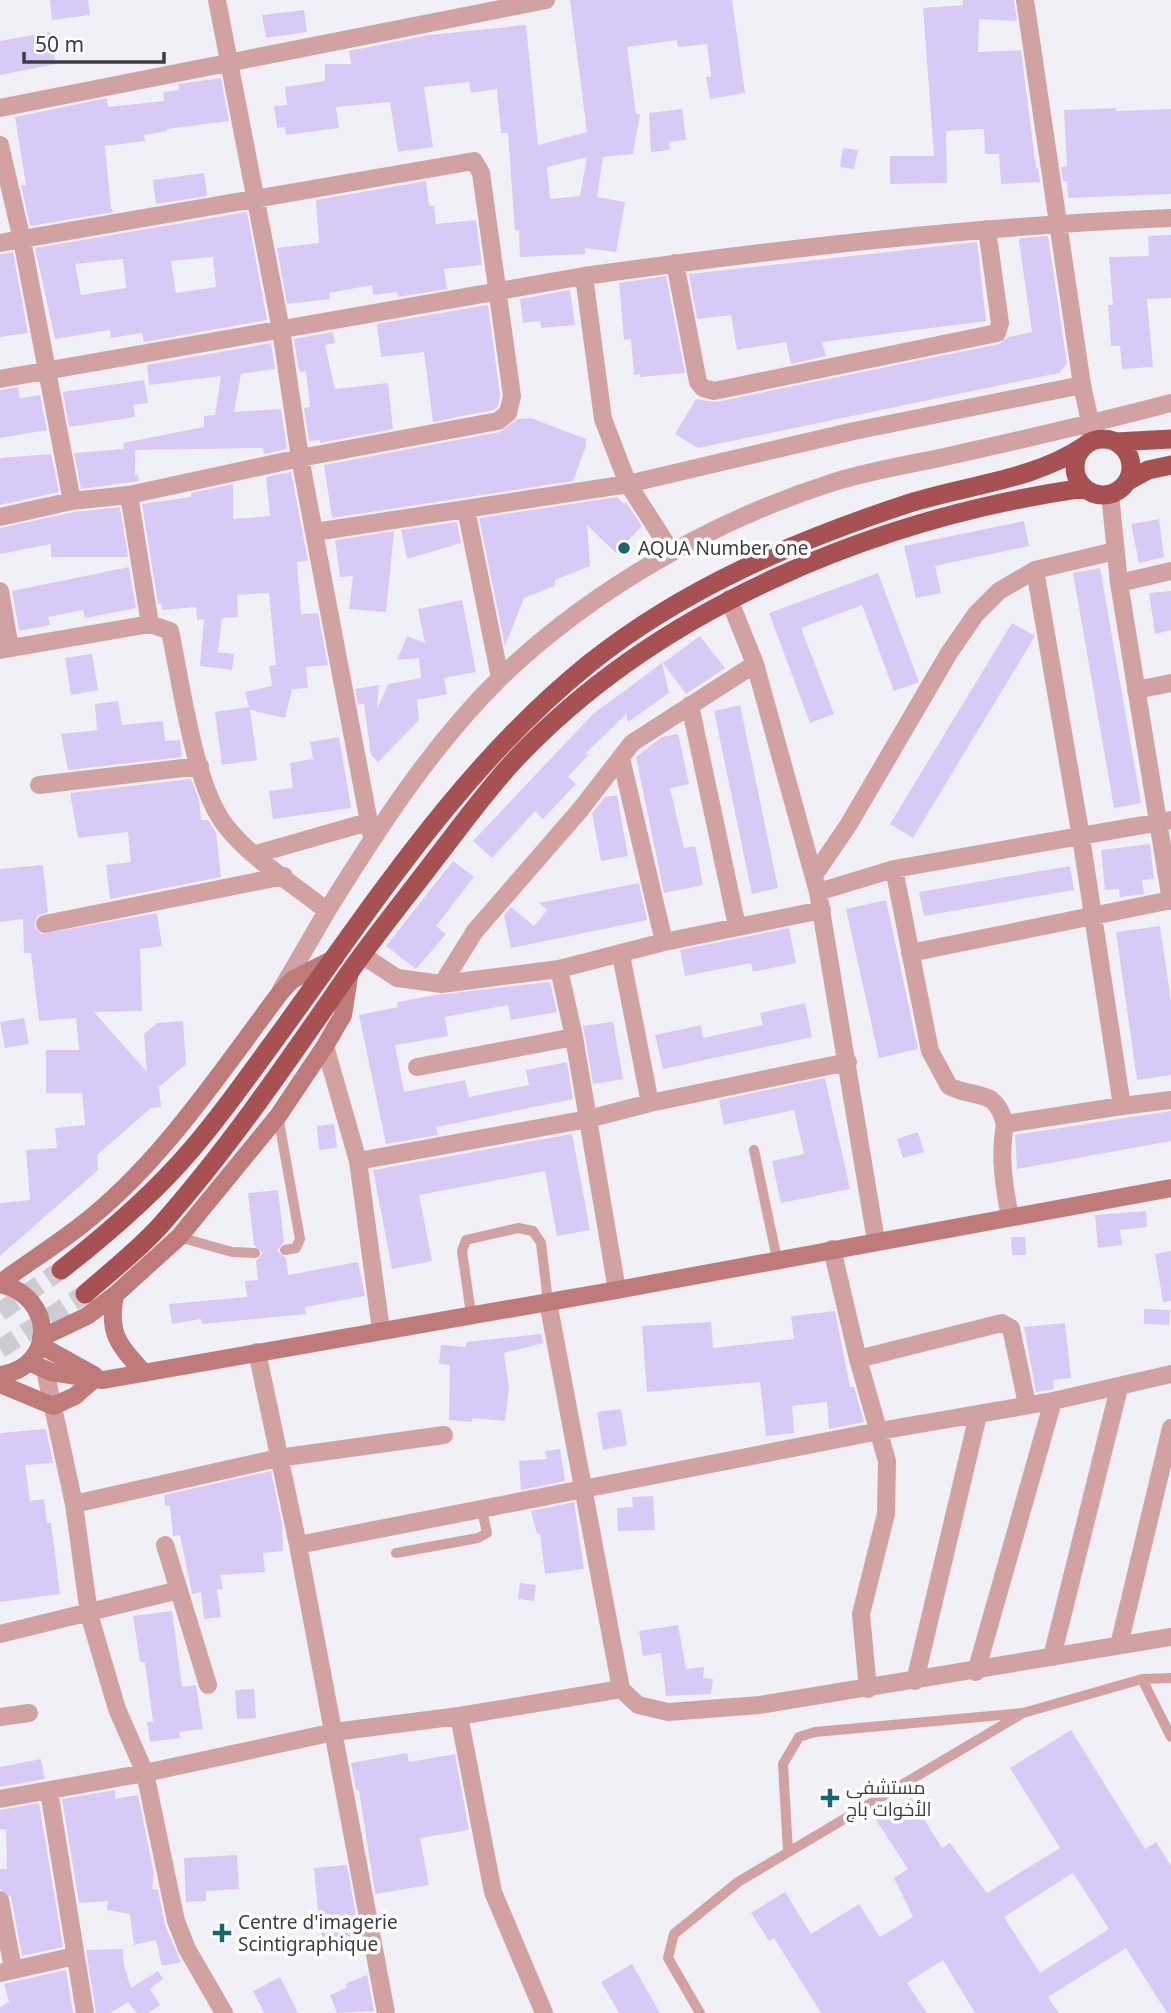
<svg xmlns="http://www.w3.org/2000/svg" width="1171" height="2013" viewBox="0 0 1171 2013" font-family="'Noto Sans',Cairo,sans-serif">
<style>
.building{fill:#d8caf7;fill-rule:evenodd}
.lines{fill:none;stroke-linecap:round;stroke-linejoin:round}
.trunk-tunnel{stroke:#ceccd2;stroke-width:19;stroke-dasharray:19 10;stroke-linecap:butt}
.service{stroke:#d1a2a1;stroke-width:10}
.minor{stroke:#d1a2a1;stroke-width:18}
.tertiary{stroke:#d1a2a1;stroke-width:18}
.secondary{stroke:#be7b7a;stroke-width:18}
.trunk{stroke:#a85152;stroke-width:19}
.poi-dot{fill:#19666f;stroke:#fefefe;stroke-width:2.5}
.labels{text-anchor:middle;stroke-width:7;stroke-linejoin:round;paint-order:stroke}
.poi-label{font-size:19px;fill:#3d3c3f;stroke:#fefefe;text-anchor:start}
</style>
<rect width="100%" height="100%" fill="#f2f0f7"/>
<path class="building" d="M50,0H88L90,15L52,20Z
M570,0H732L745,93L710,99L706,77L711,76L707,44L678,47L677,40L627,47L636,114H640L633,154L603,157L597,197L625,202L616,252L585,248V254L520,257L519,230L515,231L508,133H501L497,89L471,93L469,82L424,87L433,147L398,152L390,102L336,107L339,128L286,135L285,127L277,128L274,106L287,105L285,87L325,81V64H351L349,51L429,35L526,25L538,145L587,132ZM587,157L580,196L550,199L547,167Z
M963,0H1014L1017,21L979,19L978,52L1021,50L1036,168H1038L1040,182L1001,184L999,154H985L984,129L946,131L947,183L890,184V156H934L923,8L963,5Z
M304,10L307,32L266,38L262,15Z
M50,32L56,64L0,75V41Z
M221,78L229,121L167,129V131L144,135L145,141L105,146L111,208L114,212L30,226L21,185H26L15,117L107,98L108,107L164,101L163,92L179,90L178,84Z
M1116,108V111L1171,109V194L1068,198L1067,181H1063L1061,167L1067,166L1064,110Z
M682,109L686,140L669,142L670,150L651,152L649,113Z
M843,148L858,150L854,169L840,167Z
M204,173L207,196L156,204L153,180Z
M426,181L429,206H434L436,224L476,220L482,265L444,269L447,289L398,297L397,292L373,295L372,285L329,293L330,299L287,304L277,248L319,243L316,200Z
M247,212L267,320L144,342L142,333L111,338L110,330L55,339L35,248ZM213,257L216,287L176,293L171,261ZM123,259L126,288L81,295L75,264Z
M1171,235V298L1147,299L1153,367L1122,369L1120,346H1111L1108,305H1113L1109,257L1149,256L1148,236Z
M1048,236L1067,364L1059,373L698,448L675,434L696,399L716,402L999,344L1008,337L1032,332L1019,241L1020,238Z
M977,242L986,321L822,342L826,356L791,364L786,342L737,350L731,315L697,319L689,274Z
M13,252L28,333L0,337V254Z
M666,276L685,373L640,377V374L634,375L631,339L624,340L619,283Z
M570,290L575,325L541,328L540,321L523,323L520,299Z
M488,305L500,395L498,407L493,410L433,422L424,352L381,357L377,324Z
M333,332L335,343L325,345L335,389L388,383L393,429L320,443V440L309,441L304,408L310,407L306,371L300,372L298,366L294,339Z
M271,343L275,369L241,374L234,412L281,409L287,449L264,454L263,448L135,450V475H138L139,481L81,489L74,453L124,449L123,443L204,427V416L215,415L221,376L149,385L147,365Z
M144,380L148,403L133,405L135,417L69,427L63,392Z
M18,387L20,398L40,395L47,430L0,438V390Z
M531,418L586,439V446L573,481L332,518L324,465L500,432L517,419Z
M51,454L59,492L0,505V458Z
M291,472L308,561L297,562L301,614L318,613L328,665L306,667L308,688L292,689L285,718L250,710L257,760L222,765L215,712L249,707L245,692L272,686L269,666L276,665L269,593L237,595L238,617L222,618L218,652L234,654L232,670L200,666L204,619L197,620L196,607L162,610L161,604H158L142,504L191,497V493L233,484V519L270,516L266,477Z
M617,497L624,504L626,502L642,526L616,553L587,525L590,566L555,580V586L524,598L505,646L479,518Z
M120,507L128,557H51V544L0,554V528L74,512Z
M1159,519L1164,557L1139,563L1131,524Z
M1024,521L1029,546L935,566L941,593L916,598L904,546Z
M457,522L461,543L407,559L401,530Z
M394,531L386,612L349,609L353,576L340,577L335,540Z
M129,567L136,608L85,618L83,610L48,617L50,625L19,631L12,591Z
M1100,568L1141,803L1114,808L1073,573Z
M878,573L919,682L894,691L862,605L801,628L834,714L810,723L769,613Z
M1171,591V630L1155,634L1149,593Z
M462,600L476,672L444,678L447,694L417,700L419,720L378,762L371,755L364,704L358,705L355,689L379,685L377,709L388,684L421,678L419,658L397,660L407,636L425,643L418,609Z
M1012,623L1035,636L913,838L890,824Z
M700,636L725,668L686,694L663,663Z
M92,654L98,690L71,695L65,658Z
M662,663L669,693L628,722L626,714L584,755L590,753L568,777L576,784L543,819L535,811L492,858L473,841L593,714Z
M118,701L122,725L163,721L165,741L180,740L182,757L68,770L61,734L97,730L95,704Z
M740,705L778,888L752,894L714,711Z
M678,734L689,784L670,788L684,848L695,846L703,885L664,893L636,757L662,737Z
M339,737L351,808L273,819L269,791L293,788L290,763L313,759L310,742Z
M191,779L199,800L201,820H208L216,832L221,877L110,899L106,865L131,862L128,832L78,838L70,793Z
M617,795L628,856L601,861L592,813L605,797Z
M1150,844L1154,879L1142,880L1144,894L1120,897L1119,889L1105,890L1101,850Z
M453,861L474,877L436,926L446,934L416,969L386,946Z
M43,865L48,912L37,916L34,926L41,934L157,913L162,946L140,949L142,1011L94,1012L147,1072L144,1034L157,1023L183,1021L186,1064L159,1087L161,1107L151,1108L97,1155L98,1170L0,1256V1203L30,1200L26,1150L57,1148L55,1128L85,1125L82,1093H46V1050H79L76,1018L39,1021L31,953H24L23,919L0,922V869Z
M1070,866L1074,890L924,916L919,892Z
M639,883L647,920L511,948L504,915L511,907L534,926L547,910L539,903Z
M886,900L918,1049L879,1058L846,909Z
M1160,926L1171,1001V1075L1137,1080L1116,932Z
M789,928L796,963L753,972L751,963L685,976L680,950Z
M550,982L557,1012L511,1020L508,1005L445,1017L448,1036L395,1045L404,1092L465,1080L469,1097L529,1085L526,1070L567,1062L573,1099L436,1127L438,1135L386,1144L359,1015L398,1007L397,1002L436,995Z
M805,1003L812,1037L663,1069L655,1035L701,1025L703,1038L763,1025L760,1013Z
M24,1018L29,1044L5,1048L0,1022Z
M613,1022L623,1079L593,1084L583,1026Z
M825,1078L850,1189L781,1203L772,1161L804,1154L794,1110L724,1125L719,1100Z
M1171,1111V1141L1017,1169L1015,1135Z
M334,1124L337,1148L319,1150L317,1126Z
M918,1132L924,1152L903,1158L897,1139Z
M572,1134L590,1230L557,1236L545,1171L419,1195L432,1261L392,1269L373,1170Z
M278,1190L284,1242L277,1251L286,1258L288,1275L358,1262L365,1296L305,1307L306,1314L202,1324L201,1319L172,1324L169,1304L247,1297L245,1281L258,1280L256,1261L263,1253L254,1245L248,1193Z
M1146,1211L1147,1227L1120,1230L1122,1245L1098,1248L1095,1215Z
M1011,1237H1025L1026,1255H1012Z
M1171,1251V1301L1163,1302L1155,1254Z
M1144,1309L1170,1310L1169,1325L1144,1324Z
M835,1311L850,1387H854L864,1422L829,1429L827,1402L792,1406L794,1433L766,1436L760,1382L647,1392L642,1326L711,1322L713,1348L794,1339L791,1316Z
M1065,1323L1071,1378L1053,1380L1054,1389L1036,1392L1024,1327Z
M541,1334L543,1343L504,1353L509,1389L505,1421L472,1418V1422L449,1420L450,1365L439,1364L441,1345L466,1347V1342Z
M621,1409L627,1445L603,1450L597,1412Z
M46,1429L53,1463L25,1465L30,1501L44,1499L47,1523H51L60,1594L0,1602V1433Z
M560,1449L565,1481L521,1490L519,1461L547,1459L545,1451Z
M271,1471L282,1524L283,1551L263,1553L265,1572L220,1575L223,1589L217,1590L221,1617L204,1619L201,1592L192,1594L180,1535L173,1536L170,1505L165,1506L164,1495Z
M653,1496L655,1530L618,1531L617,1508L633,1507L632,1497Z
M574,1502L584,1569L545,1574L540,1534H537L531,1511Z
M520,1583L536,1585L534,1601L518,1599Z
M172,1611L182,1687L196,1685L203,1729L179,1732L180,1738L150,1742L147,1722H153L145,1662H140L133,1616Z
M678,1625L686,1669L704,1667L703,1678L713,1679L711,1694L666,1696L661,1653L643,1656L639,1631Z
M254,1689L256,1718L237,1719L235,1690Z
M1071,1730L1145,1849L1156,1842L1171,1866V2013H1167L1126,1948L1048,1997L1059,2013H975L943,1960L907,1983L927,2013H821L774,1938L769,1941L751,1913L785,1892L811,1934L859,1904L880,1937L913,1917L894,1878L908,1869L876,1820L911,1798L942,1848L950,1843L987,1893L1060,1848L1010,1768ZM1073,1873L1109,1929L1040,1973L1004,1917Z
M407,1753L409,1762L455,1754L469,1830L420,1838L429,1885L375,1894L359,1790H356L351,1763Z
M41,1759L45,1779L0,1787V1767Z
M115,1790V1799L138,1795L154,1874L152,1889L158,1890L165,1925L181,1962L162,1966L156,1940L134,1945L130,1914L107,1910L108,1901L79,1903L62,1799Z
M39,1803L63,1947L22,1956L11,1897L0,1889V1869H7L6,1830L0,1829V1810Z
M237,1855L239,1889L206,1891V1901L186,1902L184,1858Z
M347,1865L362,1949L323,1950L321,1927L310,1928L309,1911H318L314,1868Z
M123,1949L124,1966L131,1988L158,1971L163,1979L150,1989L160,2005L148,2013H137L128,2002L110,2013H96L86,1950Z
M632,1964L660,2013H619L601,1982Z
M66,1970L73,2013H0V2007L9,2002L4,1984Z
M367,1975L374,2011L337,2013L330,1995L347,1988L345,1984Z
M280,1977L298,2013H264L253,1991Z"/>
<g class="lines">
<path class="trunk-tunnel" d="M0,1312L61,1270
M0,1349L85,1294"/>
<path class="service" d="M278,1116L300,1239L296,1248L285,1250
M754,1150L777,1259
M179,1237L232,1252L255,1253
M471,1314L462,1251L466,1240L518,1228L533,1231L541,1243L548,1302
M396,1553L478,1538L487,1533L482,1510
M1142,1679L1171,1737
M788,1852L783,1764L799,1737L815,1732L1023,1713L1142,1679L1171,1678
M700,2013L668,1958L674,1934L738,1882L1023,1713"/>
<path class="minor" d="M217,0L281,330L300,458L372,838
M1025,0L1082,385L1094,440
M0,108L546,0
M0,145L22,240L72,501
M0,243L474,161L481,173L512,396L508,413L498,421L300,458L129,495L72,501L0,517
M675,263L698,382L703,388L714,391L997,333L1000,323L987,229
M584,276L603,419L628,484L854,431L1082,385
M0,379L584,276C779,249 975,226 1171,218
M1110,494L1119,583L1171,901
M129,495L150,624
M466,509L500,678
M315,532L628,484L671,551
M1119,583L1171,571
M0,591L10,648
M0,650L150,624L170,631C181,682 194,785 225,825C251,859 294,884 327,911C377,830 432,745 500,678C590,591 712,521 831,483C867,471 907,465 944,457C1020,440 1096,423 1171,403
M755,664L818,892L876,1241
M1136,690L1171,683
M690,705L737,926
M621,758L664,942
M39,785L200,766
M256,854L368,822
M894,869L930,1051L949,1086C976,1100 995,1086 1005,1124L1122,1106L1081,837L1035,570L1115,551
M815,874L849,824L949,653L976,614L999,591L1035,570
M818,892L894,869L1171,820
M45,924L284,876
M910,953L1171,900
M362,955L397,978L442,984L559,969L664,942L822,910
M621,955L650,1103
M559,969L574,1037L617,1290
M442,984L475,931L580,810L632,743L755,664L729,599
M281,990L327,911
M325,1046L358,1161L381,1330
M417,1067L574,1037
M1122,1106L1171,1100
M1005,1124C999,1156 1004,1186 1010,1217
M358,1161L588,1119L650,1103L848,1062
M832,1249L858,1359L887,1461L886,1514L861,1614L868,1689
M257,1352L298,1545L386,2013
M858,1359L1002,1323L1011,1328L1027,1404
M45,1370L74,1504L89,1614L117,1709L145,1773L176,1921L187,1949L224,2013
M74,1504L278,1458L444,1435
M165,1545L208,1685
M298,1545L879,1431L1053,1401L1171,1374
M0,1634L179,1590
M1119,1645L1171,1428
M1052,1657L1119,1388
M976,1672L1053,1401
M915,1681L978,1415
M459,1716L493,1892L544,2013
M0,1717L29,1713
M49,1791L85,2013
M0,1799L145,1773L334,1732L459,1716L621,1689
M0,1900L13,1969
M0,1973L75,1956"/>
<path class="tertiary" d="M548,1302L621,1689L638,1705L668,1712L760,1705L1171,1637"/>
<path class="secondary" d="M0,1283C26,1264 53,1247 79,1227C160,1165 219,1074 280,993L292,980L335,958
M0,1284C55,1296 57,1367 0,1375
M115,1295C107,1335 120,1346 144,1373
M41,1338L87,1316L115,1295L179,1237L278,1116L325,1046L343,1015L350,971
M40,1345L94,1375
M29,1362L51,1372L103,1380L617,1290L1171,1188
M0,1384L53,1406L75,1396L92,1381"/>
<path class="trunk" d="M1075 467a28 28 0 1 1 56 0a28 28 0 1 1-56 0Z
M1116,442L1171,439
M1128,481L1148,470L1171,465
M61,1270C107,1234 153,1195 191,1150C219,1118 244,1082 269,1048C369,912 457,770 590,663C684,588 797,540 910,503C967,485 1034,480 1084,446
M85,1294C110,1272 137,1251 159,1227C230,1147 290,1058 351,970C378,932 408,895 436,858C460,827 484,794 511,764C655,608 876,518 1084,488"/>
</g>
<g class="poi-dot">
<circle cx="624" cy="548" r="7"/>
<path d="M826.5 1787.5h7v7h7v7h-7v7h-7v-7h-7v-7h7z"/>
<path d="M218.5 1922.5h7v7h7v7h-7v7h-7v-7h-7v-7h7z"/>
</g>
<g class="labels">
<g class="poi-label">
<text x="638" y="555">AQUA Number one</text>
<text x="846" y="1794">مستشفى<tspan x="846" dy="22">الأخوات باج</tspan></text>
<text x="238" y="1929">Centre d'imagerie<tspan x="238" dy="22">Scintigraphique</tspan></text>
</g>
</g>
<path d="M24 52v10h140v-10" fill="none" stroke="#3d3c3f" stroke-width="3.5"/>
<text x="35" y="52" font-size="21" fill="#3d3c3f" stroke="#fefefe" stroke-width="5" paint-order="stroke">50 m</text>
</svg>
